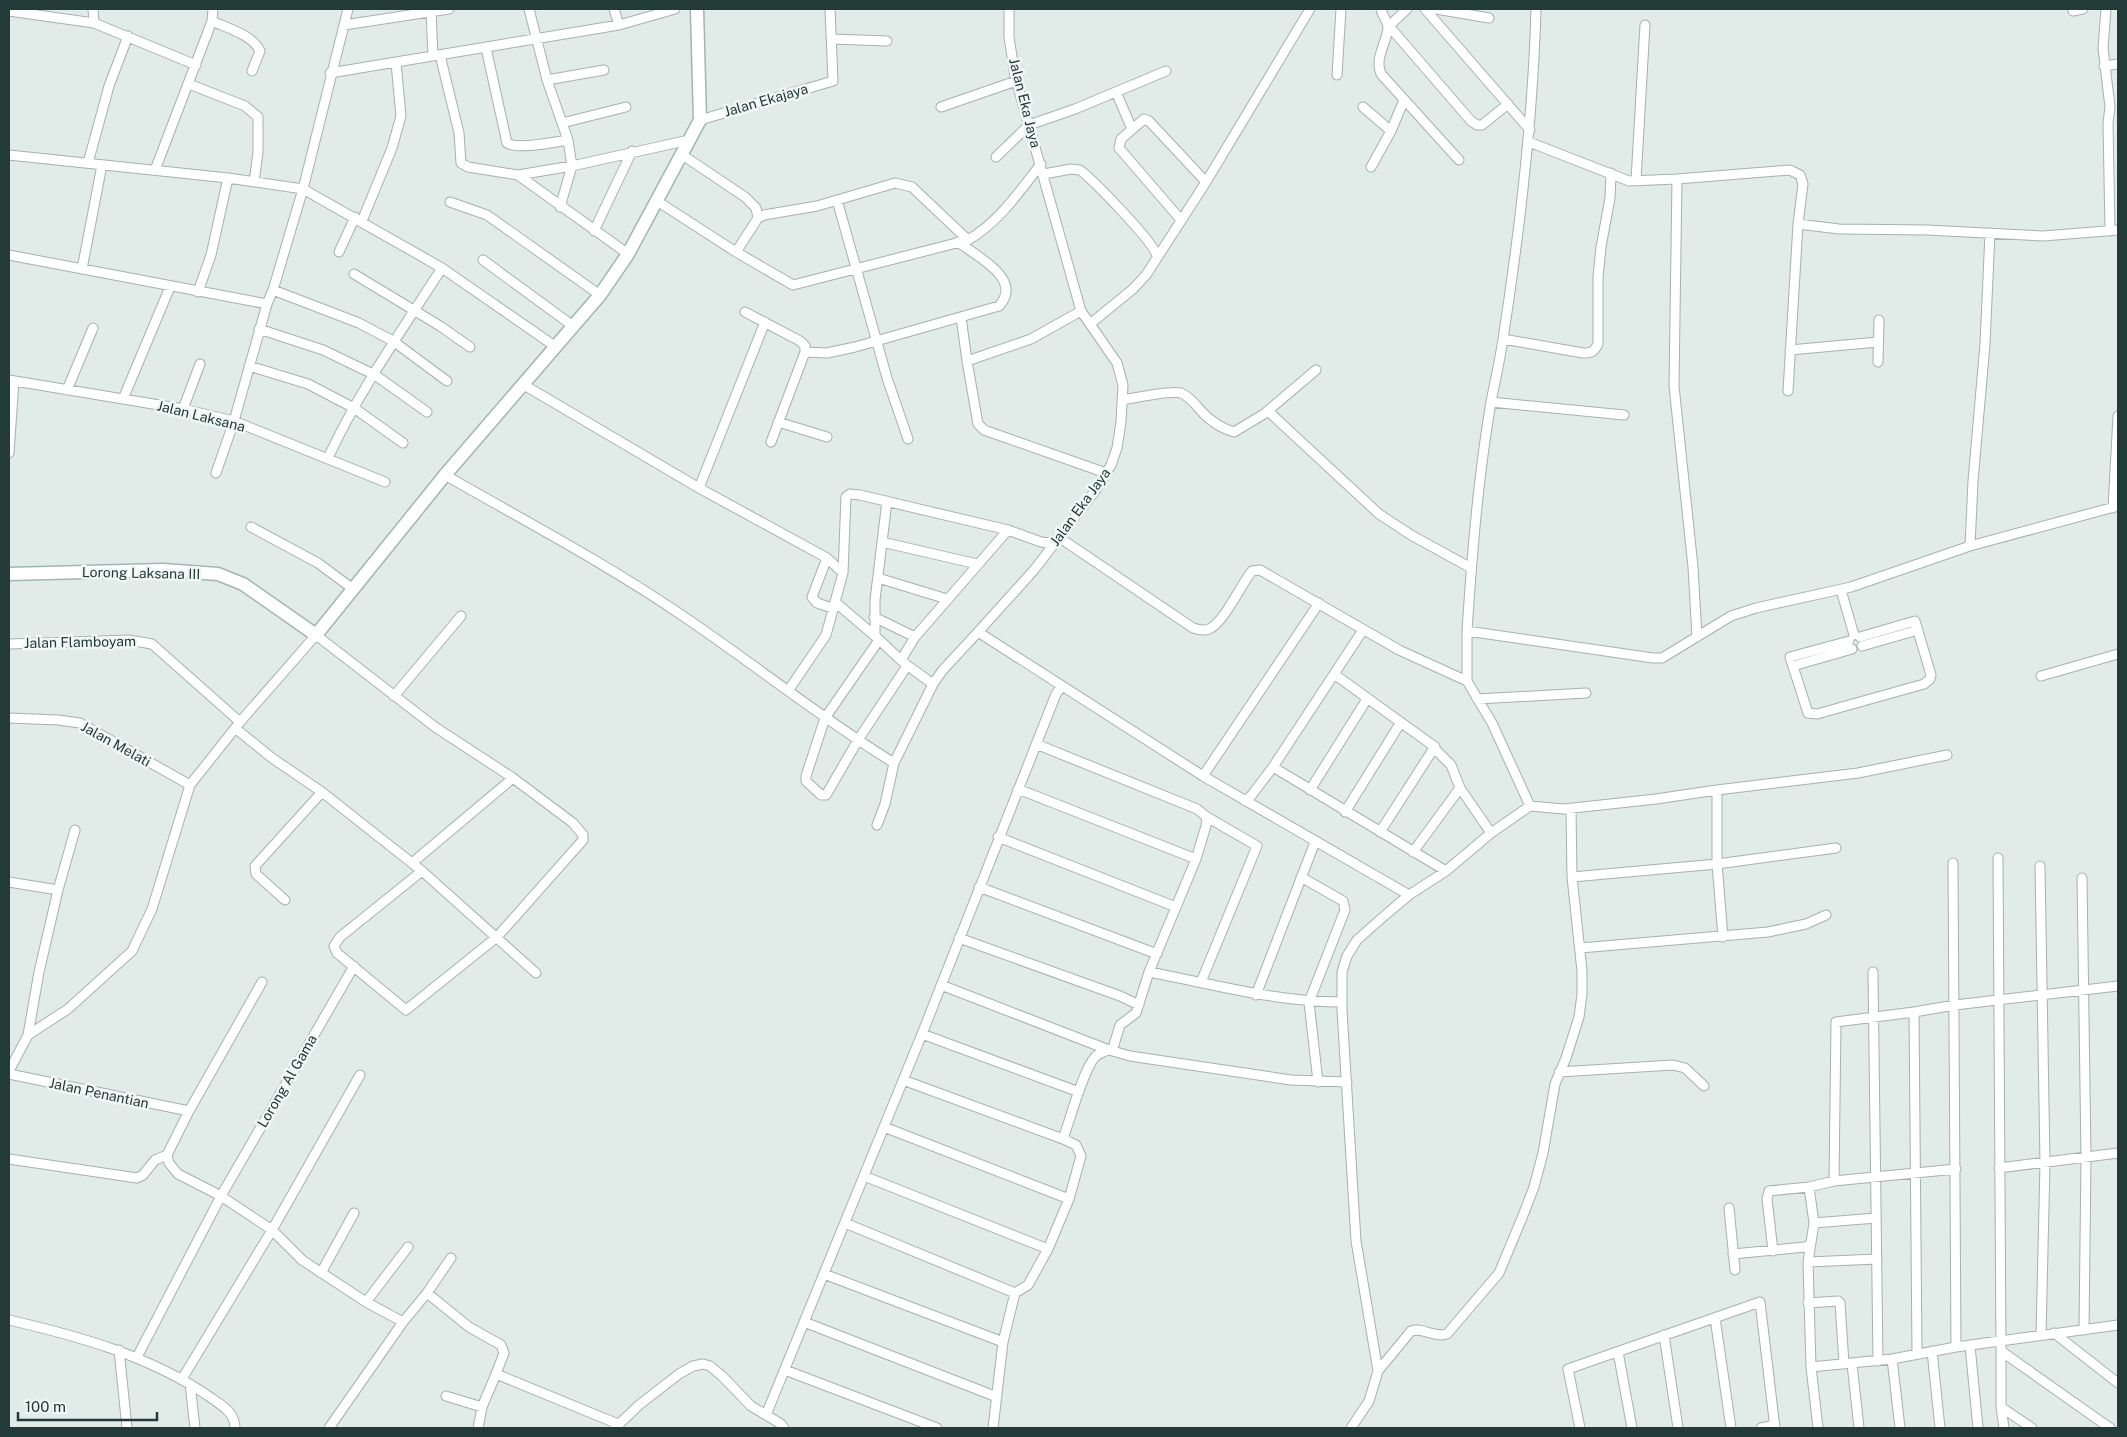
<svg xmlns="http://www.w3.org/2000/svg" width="2127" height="1437" viewBox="0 0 2127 1437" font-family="'Public Sans',sans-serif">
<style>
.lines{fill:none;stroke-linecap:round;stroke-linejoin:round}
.street-casing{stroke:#a4b2b0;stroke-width:11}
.secondary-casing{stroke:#a0b6b1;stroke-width:15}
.street{stroke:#fff;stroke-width:9}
.secondary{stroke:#fff;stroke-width:12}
.labels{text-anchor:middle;stroke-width:5;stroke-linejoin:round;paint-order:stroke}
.street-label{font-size:14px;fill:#223a38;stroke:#f1f7f5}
</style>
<rect width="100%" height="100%" fill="#e1ebe8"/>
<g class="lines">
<defs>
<path id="street" d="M93,9L94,23
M529,9L547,80L568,140L572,166L560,207
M614,9L619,25
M1009,9V37L1015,76L1081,311L1117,363L1123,385L1121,422L1117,448L1111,465L1095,491L1034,570L978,632L1203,776L1409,895
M1381,9C1382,15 1388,22 1388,27C1387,43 1374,58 1381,74L1459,160
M1407,9L1389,26L1471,121L1477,125H1482L1508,104
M1425,9L1530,130
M1436,9L1489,18
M2106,9L2103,48L2110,107L2108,123L2110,231
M9,11L94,23L196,65
M2073,11L2083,9
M431,12L433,56
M212,21C227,28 253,35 260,51L252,71
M344,25L449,9
M832,39L887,41
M486,48L507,143C518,150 554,142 568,140
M440,55L459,133L461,163L468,167L518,175L572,166L689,140
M2104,66L2118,64
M330,73L619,25L675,9
M1337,75L1341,9
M547,80L604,70
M189,84L245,106L258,117V152L254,182
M1116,92L1132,129
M941,107L1016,81
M1363,107L1391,131
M700,120L833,81L830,9
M562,123L626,107
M1529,142L1629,181L1677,179L1790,170L1800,175L1803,184L1798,224L1839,229L1927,230L2043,236L2118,230
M681,154L745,197L756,208L758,218L764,215L817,206L895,183L912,187L968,240
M9,155L228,178L303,189L442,268L556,347
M996,157L1029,125L1075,109L1166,71
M88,163L109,86L128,36
M1371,167L1391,131L1404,100
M155,170L212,21L213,9
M1044,174L1071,169L1080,170C1094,181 1154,242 1157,256
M518,175L628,254
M1677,179L1674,386L1693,567L1697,637
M1636,180L1645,25
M1206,182L1310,9
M837,200L887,378L908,439
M657,201L736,252L793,285L968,240C999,222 1019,192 1041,164
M450,202L487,215L600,295
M362,221L392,148L401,116L396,63
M594,231L632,151
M339,252L355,217
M736,252L758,218
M9,255L267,304
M483,260L573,326
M82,269L102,165
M354,274L440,326L470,347
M273,290L359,323L393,341L447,381
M198,292L211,255L228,178
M1081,311L1031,339L967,361L978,424L984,430L1106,473
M745,312L800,341L805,346V352L771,442
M961,317L967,361
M1090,324L1133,289L1146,275L1206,182L1149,121L1144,119L1121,139L1119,148L1181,220
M259,329L323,350L375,375L427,412
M1503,339L1583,353C1591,353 1594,352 1598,344V277L1601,247L1610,198L1611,173
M1790,350L1878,342
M805,352L827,353L855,347L999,306C1024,279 976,256 958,242
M1878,362L1879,320
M249,366L308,384L354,408L403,443
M9,380L183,409L234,421L385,482
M524,385L699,488L827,558L843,573L835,602L875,636L904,663L933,684
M67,390L93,328
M1788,391L1798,224
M123,399L170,287
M1122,400C1134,398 1172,390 1181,393C1191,397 1197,407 1204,414C1212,422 1224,429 1234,432L1264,414L1316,370
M1491,402L1624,415
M183,409L200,364
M1268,411L1379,514L1411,535L1471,568
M778,422L827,437
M9,453L14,381
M328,458C359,391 402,330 442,268
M216,473L234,421L267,304L273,290L303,189L348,9
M445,475C525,521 607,564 683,616C754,664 821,718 894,763
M699,488L765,322
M2113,508L2118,416
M251,527L318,563L353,589
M882,542L977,564
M1970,546L1973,481L1985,344L1990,233
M827,558L812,597L817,603L832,608
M843,573L846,497L850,494L860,495L1008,530L1041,542L1047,543L1058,539L1063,540L1193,628C1199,630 1204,631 1209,629C1224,623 1241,584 1252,571L1260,570L1399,650L1467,681
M878,578L947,599
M1841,590L1854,635
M874,617L915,637
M1467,631C1472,555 1478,478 1491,402C1495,381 1500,360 1503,339C1520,229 1533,119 1536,9
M875,636V600L887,501
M879,640L825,718L806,776V781L821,795H826L829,790L858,740L907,666
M1849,641L1790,657L1808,713L1817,714L1924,684L1930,679L1931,675L1915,621L1860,637
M9,644L129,640L152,644L240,722
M1862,646L1918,630
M901,660L915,637L1008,530
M1793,666L1852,649
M1334,674L1435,747L1434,748L1451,765L1460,788L1491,833
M2041,676L2118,654
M788,691L826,635L835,602
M394,696L461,616
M1477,699L1586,693
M9,718L58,720L80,723L190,785
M235,728L272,758L322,792L422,871L536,973
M1036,744L1197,809L1207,817L1206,826L1196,859L1149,972L1136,1013L1120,1025L1113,1048C1107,1051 1100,1052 1095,1057C1083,1070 1070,1120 1063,1139
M1273,767L1446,871
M1203,776L1319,603
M1018,789L1196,859
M1310,790L1367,699
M1717,790V864L1723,937
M1245,801L1251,796L1273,767L1363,630
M1530,806L1564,809L1656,799L1717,790L1858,773L1947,755
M1345,812L1401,722
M877,825L885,804L894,763L933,684L942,671L978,632
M1380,832L1434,748
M998,837L1176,907
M1413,852L1460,788
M1998,858L2001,1351L2110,1428
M412,863L513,778
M1953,863L1956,1347
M2040,866L2045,1163L2041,1335
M1301,877L1343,901L1345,910L1309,1002L1318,1082
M1572,877L1717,864L1836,848
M2082,878L2086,1157L2084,1330
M9,882L58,890L39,972L28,1035L9,1071
M979,887L1157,954
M58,890L75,830
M285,900L256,874L255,866L322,792
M959,938L1120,996L1139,1005
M1580,948L1768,932L1806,924L1826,915
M1149,972C1213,984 1276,1002 1342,1002
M1873,972L1878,1361
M262,982L189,1111L167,1155L169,1163L178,1174L221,1196L272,1230L302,1260L366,1302L403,1322
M1201,982L1257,846L1207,817
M941,985L1109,1050L1130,1056L1291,1080L1347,1082
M1256,995L1315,842
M922,1034L1079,1092
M28,1035L68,1009L132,951L152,909L190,785L240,722L316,635L435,727L513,778L573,823L583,835V840L497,937L406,1010L337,953L334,946L340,937L422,871
M1559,1072L1673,1065L1685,1068L1704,1086
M9,1074L189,1111
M884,1127L1069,1199
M9,1159L137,1178L143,1175L155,1160L167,1155
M1999,1168L2118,1153
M864,1176L1048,1249
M1834,1181L1836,1022L1914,1012
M1809,1187L1814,1223
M1729,1208L1735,1270
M845,1223L1015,1293L1028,1285L1048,1249L1069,1199L1081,1156L1076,1145L1063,1139L903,1080
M1773,1251L1767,1199L1769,1191L1809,1187L1834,1181L1956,1169
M1733,1254L1805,1247L1809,1245
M1808,1262L1814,1223L1876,1218
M321,1273L354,1213
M824,1274L1003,1342L993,1428
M427,1293L469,1327L501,1345L504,1353L496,1374
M366,1302L408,1247
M1808,1303L1838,1301L1840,1303L1844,1364
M1715,1318L1731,1428
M9,1320C78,1336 147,1355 207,1395C219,1404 235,1411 235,1428
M804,1322L997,1397
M2054,1333L2118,1383
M1664,1335L1678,1428
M1003,1342L1015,1293
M1970,1346L1978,1428
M119,1350L127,1428
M1932,1351L1940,1428
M2001,1351V1407L2004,1428
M1618,1352L1632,1428
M1917,1354L1914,1012L1955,1005L2118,986
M137,1357L221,1196L354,966
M1892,1359L1900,1428
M1852,1364L1859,1428
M1811,1367L1892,1359L1956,1347L2118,1325
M785,1370L937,1428
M1378,1371L1411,1331C1423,1327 1434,1338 1447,1334L1499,1273L1522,1218L1534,1187L1543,1153L1555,1084L1566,1058L1579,1017L1582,994V971L1572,877L1571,808
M182,1379L272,1230L360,1075
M190,1384L195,1428
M446,1396L482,1407
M2001,1407L2032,1428
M766,1415L922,1034L1056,694L1062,686
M329,1428L403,1322L427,1293L451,1258
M478,1428L482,1407L496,1374L618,1424
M615,1428L639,1405L679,1374L693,1366L703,1364L710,1366L722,1376L751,1406L781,1424L784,1428
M1351,1428L1369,1401L1378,1371L1356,1241L1342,1010V972L1347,956L1357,940L1383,917L1409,895L1446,871L1491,833L1530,806L1492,723L1467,681V631L1653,658H1662L1731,616L1756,608L1851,587L1970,546L2118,506
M1580,1428L1568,1369L1760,1302L1775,1428
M1761,1428L1775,1425
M1818,1428L1811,1367L1808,1262L1877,1259"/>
<path id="secondary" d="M9,574L163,570L218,574L243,584L316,635L445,475L600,295L628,254L700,120L697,9"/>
</defs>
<use href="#street" class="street-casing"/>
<use href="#secondary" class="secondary-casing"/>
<use href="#street" class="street"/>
<use href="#secondary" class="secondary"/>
</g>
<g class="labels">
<g class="street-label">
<text transform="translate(766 100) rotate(-16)" y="5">Jalan Ekajaya</text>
<text transform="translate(1025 103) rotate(76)" y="5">Jalan Eka Jaya</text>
<text transform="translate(201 416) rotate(14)" y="5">Jalan Laksana</text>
<text transform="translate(1080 507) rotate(-54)" y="5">Jalan Eka Jaya</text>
<text transform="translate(141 573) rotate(1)" y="5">Lorong Laksana III</text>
<text transform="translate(80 642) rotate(-1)" y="5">Jalan Flamboyam</text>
<text transform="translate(116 744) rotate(29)" y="5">Jalan Melati</text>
<text transform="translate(287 1081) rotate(-60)" y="5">Lorong Al Gama</text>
<text transform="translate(99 1093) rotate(12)" y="5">Jalan Penantian</text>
</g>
</g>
<rect width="2127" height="1437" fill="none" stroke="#223a38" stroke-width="20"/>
<path d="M18 1412v8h139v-8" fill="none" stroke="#223a38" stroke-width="2.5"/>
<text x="25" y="1412" font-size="15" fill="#223a38" stroke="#f1f7f5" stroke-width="4" paint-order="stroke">100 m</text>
</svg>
